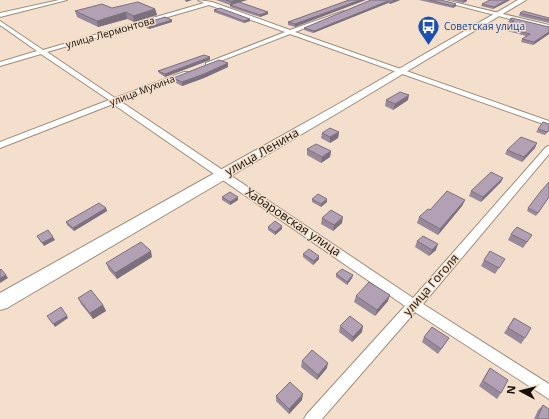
<svg xmlns="http://www.w3.org/2000/svg" width="549" height="419" viewBox="0 0 549 419" font-family="'Open Sans',sans-serif">
<style>
.lines{fill:none;stroke-linecap:round;stroke-linejoin:round}
.street-casing{stroke:#9f8d7a;stroke-width:2}
.secondary-casing{stroke:#9f8d7a;stroke-width:2}
.street{fill:#fff;fill-rule:evenodd}
.secondary{fill:#fff;fill-rule:evenodd}
.wall{fill:#998a9b}
.shaded-wall{fill:#7d707e}
.building{fill:#b2a0b4;stroke:#7d707e}
.labels{text-anchor:middle;stroke-width:3;stroke-linejoin:round;paint-order:stroke}
.far-transit-label{font-size:10px;fill:#164399;stroke:#f3dfcb;text-anchor:start}
.far-street-label{font-size:10px;fill:#150f08;stroke:#f3dfcb}
.street-label{font-size:12px;fill:#150f08;stroke:#f3dfcb}
</style>
<rect width="100%" height="100%" fill="#f3dfcb"/>
<g class="lines">
<defs>
<path id="street" d="M59,0H67L0,17V13Z
M198,0L212,2L290,30L344,11V13L295,32L549,121V126L290,34L210,65H206V63L285,32L209,5L47,52L115,98L184,72H188V74L120,101L413,298L546,147L549,146V154L423,304L549,384V399L415,312L322,419H304L307,414L405,306L113,104L0,148V142L109,100L41,54L0,66V62L37,51L0,25V21L43,50L204,3Z
M437,0H445L549,25V29Z"/>
<path id="secondary" d="M518,0H526L341,111L7,308L0,310V293L333,107Z"/>
</defs>
<use href="#street" class="street-casing"/>
<use href="#secondary" class="secondary-casing"/>
<use href="#street" class="street"/>
<use href="#secondary" class="secondary"/>
</g>
<path class="wall" d="M216,0H247L239,2L268,12V14L260,17L230,7V5Z
M349,0L295,27L288,25V22Z
M371,0H400L390,4L388,3L313,33L304,30V28Z
M419,0H441L456,6L453,8Z
M451,0H467V1L463,3Z
M510,0L493,9L481,6L482,4Z
M112,8L155,9L157,15L134,22L127,19L98,27L77,17L75,11Z
M214,10L250,19V21L244,23L214,12Z
M520,13L549,18V23L519,16Z
M510,19L549,27V34L533,45L521,42L522,39L526,36L503,30L504,27L511,23L508,22Z
M172,22L149,29L143,26L142,24Z
M210,60L165,77L159,73L158,71Z
M228,67L204,78L182,86L174,82L173,78Z
M386,100H408L393,110L385,106Z
M549,124V131L545,135L536,132L538,129Z
M339,132L338,138L330,143L321,138L322,133Z
M535,148L522,162L505,154L507,150Z
M307,149L331,151L330,157L321,163L307,155Z
M503,178L501,182L481,202L469,196L471,191Z
M222,197H238V200L230,205L222,200Z
M549,197L536,216L527,211L528,208Z
M312,199H327V202L321,207L312,202Z
M465,200L462,206L438,235L417,223L419,217L430,210Z
M106,208L107,211L74,231L67,225L66,222Z
M322,218L342,223L333,231L321,224Z
M268,227L282,229L275,235L268,230Z
M511,234L528,241L523,248L508,240Z
M417,241L436,250L429,256L415,247Z
M303,254L319,259L313,265L303,257Z
M152,257L117,279L109,270L106,263Z
M505,259L495,274L481,266L484,260Z
M336,274L353,275L352,278L347,285L336,277Z
M356,296L388,301L375,316L354,302Z
M78,298L103,305L106,311L93,319L81,304Z
M514,318L525,338L521,344L504,333Z
M340,326L362,332L352,342L339,332Z
M424,337L449,338L445,344L438,354L422,342Z
M302,361L327,368L317,380L301,367Z
M490,368L501,393L497,399L479,386L486,374Z
M276,396L302,400L289,414L276,401Z
M543,405L549,419H534L538,410Z"/>
<path class="shaded-wall" d="M185,0H192L186,2Z
M235,0H247L231,5V2Z
M360,0H366L295,27V24Z
M395,0H400L390,4L391,2Z
M464,0H467V1L463,3Z
M507,0H510L493,9L494,7Z
M388,1V3L313,33L314,31Z
M456,4V6L453,8V6Z
M155,9L157,15L134,22L133,16Z
M126,12L127,19L98,27L97,21Z
M268,12V14L260,17V15Z
M250,19V21L244,23V21Z
M172,20V22L149,29V27Z
M549,32V34L533,45L534,42Z
M210,57V60L165,77V74Z
M228,63V67L204,78L182,86V82Z
M409,95L408,100L393,110L395,104Z
M339,132L338,138L330,143V137Z
M537,143L535,148L522,162L524,157Z
M331,151L330,157L321,163L322,157Z
M503,178L501,182L481,202L483,197Z
M238,197V200L230,205V202Z
M327,199V202L321,207V204Z
M465,200L462,206L438,235L440,229Z
M106,208L107,211L74,231L73,228Z
M343,217L342,223L333,231L334,225Z
M282,226V229L275,235V232Z
M53,237L55,240L44,246L42,243Z
M438,244L436,250L429,256L432,250Z
M151,251L152,257L117,279L115,273Z
M319,256V259L313,265L314,261Z
M6,275L8,278L0,283V278Z
M353,275L352,278L347,285V282Z
M390,295L388,301L375,316L377,310Z
M103,305L106,311L93,319L90,313Z
M67,316L68,318L55,327L53,324Z
M363,326L362,332L352,342L353,337Z
M328,363L327,368L317,380L318,375Z
M303,394L302,400L289,414V409Z"/>
<path class="building" d="M226,0H235L231,2Z
M349,0H360L295,24L288,22Z
M371,0H395L391,2L388,1L314,31L304,28Z
M429,0H441L456,4L453,6Z
M490,0H507L494,7L482,4Z
M138,2L155,9L133,16L126,12L97,21L75,11L102,4L112,8Z
M239,2L268,12L260,15L230,5Z
M220,8L250,19L244,21L214,10Z
M523,11L549,18V20L520,13Z
M165,17L172,20L149,27L142,24Z
M512,18L549,27V32L534,42L522,39L530,34L504,27L514,21L510,19Z
M204,55L210,57L165,74L158,71Z
M219,60L228,63L204,74L182,82L173,78Z
M400,92L409,95L395,104L386,100Z
M543,122L549,124V130L547,132L538,129Z
M330,128L339,132L330,137L322,133Z
M521,137L537,143L524,157L507,150Z
M316,144L331,151L322,157L307,149Z
M491,172L503,178L483,197L471,191Z
M549,182V197L538,213L528,208L541,191Z
M447,191L465,200L440,229L419,217L428,209L430,210Z
M230,192L238,197L230,202L222,197Z
M318,194L327,199L321,204L312,199Z
M99,203L106,208L73,228L66,222Z
M331,210L343,217L334,225L322,218Z
M275,221L282,226L275,232L268,227Z
M517,227L532,235L527,242L511,234Z
M48,230L53,237L42,243L37,236Z
M423,236L438,244L432,250L417,241Z
M141,242L151,251L115,273L106,263Z
M309,249L319,256L314,261L303,254Z
M490,251L505,259L499,268L484,260Z
M1,269L6,275L0,278V270Z
M342,269L353,275L347,282L336,274Z
M369,282L390,295L377,310L356,296Z
M91,290L103,305L90,313L78,298Z
M61,307L67,316L53,324L47,316Z
M350,316L363,326L353,337L340,326Z
M514,318L531,328L525,338L508,328Z
M432,327L449,338L441,349L424,337Z
M312,350L328,363L318,375L302,361Z
M490,368L508,380L501,393L483,381Z
M290,382L303,394L289,409L276,396Z
M543,405L549,409V419H537Z"/>
<defs>
<symbol id="bus-pin" viewBox="-11 -11 22 30"><path d="M0 17L-7.5 6A9.5 9.5 0 1 1 7.5 6Z" fill="#1a4fb4" stroke="#f3dfcb"/><path d="M-5-6H5V4H4V6H2V4H-2V6H-4V4H-5ZM-3.5-4V0h7V-4ZM-3.5 1.2v1.5H-2V1.2ZM2 1.2v1.5H3.5V1.2Z" fill="#fff"/></symbol>
</defs>
<g fill-rule="evenodd">
<use href="#bus-pin" x="416" y="14" width="25" height="34"/>
</g>
<g class="labels">
<g class="far-transit-label">
<text x="444" y="30">Советская улица</text>
</g>
<g class="far-street-label">
<text transform="translate(110 32) rotate(-16)" y="4">улица Лермонтова</text>
<text transform="translate(142 90) rotate(-21)" y="4">улица Мухина</text>
</g>
<g class="street-label">
<text transform="translate(262 152) rotate(-30)" y="4">улица Ленина</text>
<text transform="translate(293 222) rotate(34)" y="4">Хабаровская улица</text>
<text transform="translate(431 285) rotate(-49)" y="4">улица Гоголя</text>
</g>
</g>
<g transform="translate(521 391) rotate(277)" stroke="#f3dfcb" stroke-width="3" paint-order="stroke">
<path d="M0-3L7 15L0 10L-7 15Z" fill="#150f08"/>
<text y="-6" font-size="11" font-weight="bold" text-anchor="middle" fill="#150f08">N</text>
</g>
</svg>
